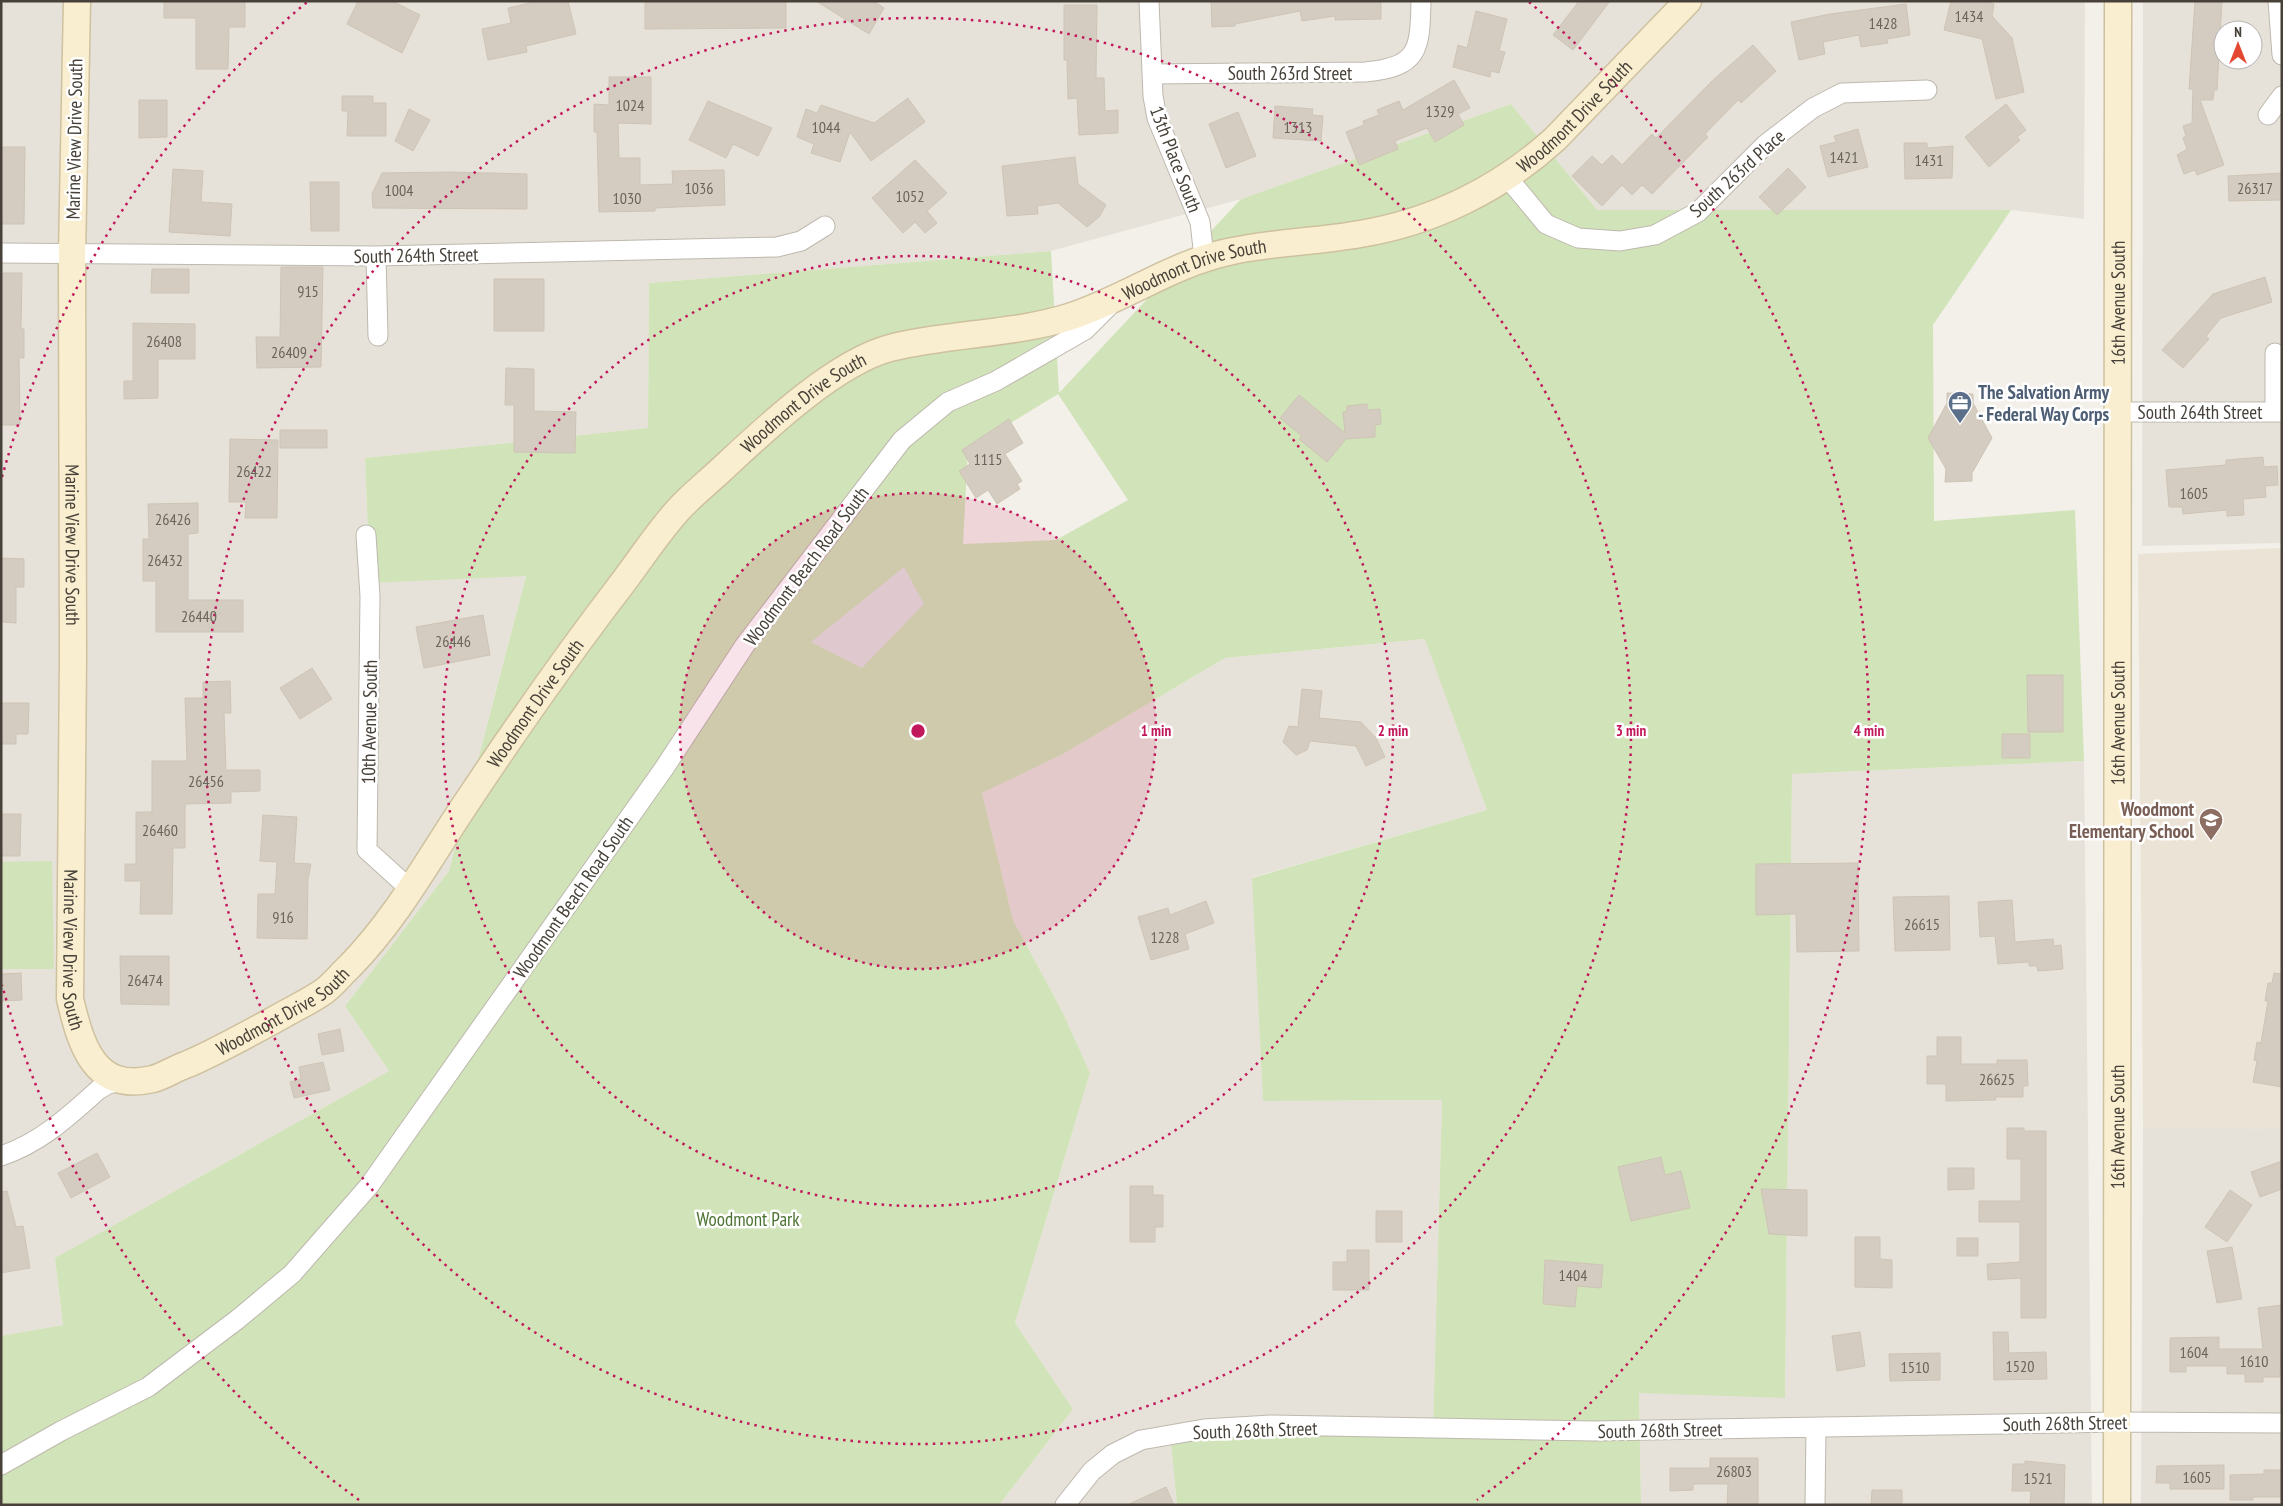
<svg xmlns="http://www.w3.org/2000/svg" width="2283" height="1506" viewBox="0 0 2283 1506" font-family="'PT Sans Narrow',sans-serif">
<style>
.residential{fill:#e7e2d9;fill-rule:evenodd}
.education{fill:#ebe4d6}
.green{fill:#d1e3b8;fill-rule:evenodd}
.parking{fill:#e3e1de}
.building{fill:#d4ccc1;stroke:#cec4b5}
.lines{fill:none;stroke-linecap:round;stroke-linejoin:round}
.minor-casing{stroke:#beb8ae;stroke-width:21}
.secondary-casing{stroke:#cec19f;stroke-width:29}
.minor{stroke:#fff;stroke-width:19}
.secondary{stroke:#f9eecf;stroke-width:26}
.ring{fill:none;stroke:#c2185b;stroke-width:2.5;stroke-dasharray:2.5 5}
.labels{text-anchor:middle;stroke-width:5;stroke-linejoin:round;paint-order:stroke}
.number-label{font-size:16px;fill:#6a645b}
.street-label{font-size:19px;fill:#474139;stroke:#fff}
.service-label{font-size:19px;font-weight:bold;fill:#4e5e75;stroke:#fff;text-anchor:start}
.education-label{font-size:19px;font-weight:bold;fill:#785e54;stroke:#fff;text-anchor:end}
.park-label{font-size:19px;fill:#4c7332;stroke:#fff}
.centre{fill:#c2185b;stroke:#fff;stroke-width:2.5}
.ring-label{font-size:15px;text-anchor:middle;font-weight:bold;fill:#c2185b;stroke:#fff;stroke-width:5;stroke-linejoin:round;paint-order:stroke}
</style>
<rect width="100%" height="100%" fill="#f3f0ea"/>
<path class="residential" d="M1,1H2085L2084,219L2011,210H1597L1511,104L1241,199L1051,251L649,283L648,428L365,458L370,583L526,575L449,871L345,1006L389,1071L55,1258L63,1325L1,1336Z
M2143,1H2282V543L2142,546ZM2223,30H2253V60H2223Z
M1426,639L1487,810L1253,877L1263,1101L1442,1100L1433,1429L1170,1435L1177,1505H999L1073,1409L1015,1323L1090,1073L1063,1013L1013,920L982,793L1063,754L1225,658Z
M2084,761L2092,1505H1641L1639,1392L1785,1397L1792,774Z
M2143,1128H2282V1505H2141Z"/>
<path class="education" d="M2282,548V1129L2143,1128L2138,554Z"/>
<path class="green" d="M1511,104L1597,210H2011L1933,325L1934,521L2075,510L2084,761L1792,774L1785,1398L1639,1393L1641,1505H1177L1170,1434L1433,1429L1442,1100L1263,1101L1252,878L1487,810L1425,639L1225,658L1063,754L982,793L1013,920L1063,1013L1090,1073L1015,1323L1073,1409L999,1505H1V1336L63,1325L55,1258L389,1071L345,1006L449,871L526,576L370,583L365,458L648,428L649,283L1051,251L1059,393L1241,199ZM1058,394L1128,500L1056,540L963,544L968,449Z
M52,861L54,969H1V862Z"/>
<path class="parking" d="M904,567L924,604L862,668L811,642Z"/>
<path class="building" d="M164,1H245V27H229L228,69H196V18H164Z
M358,1H392L420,15L402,53L347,24Z
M538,1H568L576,34L526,46L527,52L488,60L482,29L511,23L508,8Z
M645,1H786V28L645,29Z
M816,1H873L884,8L869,34Z
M1211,1H1381V19L1335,20V16L1302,21L1300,11L1235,24V26L1212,27Z
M1579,1H1610L1573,50L1553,35Z
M1951,1H1982L1994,4L1992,16L2012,38L2024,92L1996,99L1982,39L1944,30Z
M2195,1H2222L2217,90H2214L2213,100H2200L2224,165L2197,175L2195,170L2184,174L2177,155L2187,149L2183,138L2186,136L2183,126L2192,123L2193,89H2189Z
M1906,4L1910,35L1887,39L1888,43L1861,47L1859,35L1823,42L1825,54L1799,60L1791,22L1830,14Z
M1064,5H1097L1096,78H1104L1105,111L1118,110V133L1079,135L1077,98L1068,99L1067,60H1064Z
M1476,11L1507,19L1499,51L1505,52L1499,73L1491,71L1490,77L1453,67L1458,45L1467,48Z
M1753,45L1776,71L1741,103L1738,100L1705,134L1708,137L1652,194L1642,185L1632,195L1622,185L1602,206L1572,176L1592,156L1602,165L1612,155L1622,165L1652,134L1656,138L1712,81Z
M609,77H651V124L618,123L619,158H640V185L673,184L672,171L724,170L725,205L655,208V211L599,212L597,132H594V104L609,105Z
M1454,80L1470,108L1458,114L1464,125L1435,142L1427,128L1395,141L1398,149L1359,165L1346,132L1364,125L1363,121L1379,115L1377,110L1399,101L1403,110Z
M342,96H373V103H386V136H347L348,111H342Z
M908,98L925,122L871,161L850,132L840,162L811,153L814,144L797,137L806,109L817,113L821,105L874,123Z
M139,100H167V137L139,138Z
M708,101L772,128L758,156L733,144L726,158L689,140Z
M2006,104L2026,130L2017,137L2020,140L1989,167L1965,137Z
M1275,106L1313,109L1312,115L1323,116L1321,141L1273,138Z
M409,109L430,120L413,151L395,141Z
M1238,112L1256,156L1226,168L1209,124Z
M1858,129L1868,167L1828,177L1820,146L1836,142L1834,136Z
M1904,143H1927V148L1953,146L1952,178L1905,179Z
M1,147H25L24,224H1Z
M1075,157L1078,184L1106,205L1099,217L1087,227L1058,203L1037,206L1038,214L1007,216L1002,166Z
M915,160L947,193L927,211L937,223L925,233L915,222L903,233L872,198Z
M1788,168L1806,187L1777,215L1759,197Z
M173,169L203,171L201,202L232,204L230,236L169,232Z
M451,172L527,174V209L373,208L372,194L382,173Z
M2282,173V200L2229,201L2228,176Z
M310,182H339V231H311Z
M281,267H323L321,367L257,368L256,337H280Z
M152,269H189V293H151Z
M1,273H22L21,329H24V358H19L20,425H1Z
M2265,277L2272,302L2221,318L2206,336L2209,339L2183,368L2162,350L2213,294Z
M494,279H544V331H494Z
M133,323L195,324V359H158V398L124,399V381H133Z
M506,368L534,369V411L576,412L575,453L514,452V405H505Z
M1947,393L1973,394V403L1992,438L1972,473V481L1945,482L1946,469L1928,438L1947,403Z
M1299,395L1345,433L1343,412L1347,411V406L1367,404V410L1380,409L1381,424L1375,425V437L1346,439L1327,462L1299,439L1302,436L1280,418Z
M1009,419L1023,443L1005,454L1022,481L1017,484L1020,489L997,504L988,490L976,498L959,471L970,464L962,450Z
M280,430H327V448H280Z
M230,439L278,440L277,518H245L246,502H229Z
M2263,457L2264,467L2277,466L2278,485L2265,486L2266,497L2243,499L2244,515L2227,516V510L2183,514L2182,507H2169L2166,470L2226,465V460Z
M198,503V533L188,534V600H243V632H156V581H143V539H149L148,504Z
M1,558L24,559V587H16V623L1,622Z
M483,615L490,655L424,668L416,627Z
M312,668L332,699L300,719L280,688Z
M2027,675H2063V732H2028Z
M230,681L231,713H224L226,770H260V791L231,792V803L185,804V848H173L172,914H140L141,881H125V864H136V812H152V761H187L185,698H203V682Z
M1302,689L1322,691L1319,718L1361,722L1376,738L1385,757L1366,766L1356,746L1310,741L1307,750L1296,755L1283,742L1289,726L1298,727Z
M1,703H29L28,734H16V744H1Z
M2002,734H2030V758H2002Z
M1,814H21L20,856H1Z
M263,815L297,817L294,863L311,864L308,879L307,939L257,938L258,894H275L277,862L260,861Z
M1858,863L1859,951L1797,952L1796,914L1756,915V864Z
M1949,896L1950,950L1895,951L1893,897Z
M2012,900L2015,942L2053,939L2054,946L2061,945L2063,969L2038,971L2037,966H2029V962L1998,964L1995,936L1980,937L1978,902Z
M1206,901L1214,923L1185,934L1189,949L1151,960L1138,917L1168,908L1170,915Z
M120,956H169V1005L121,1004Z
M21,973L22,1000L1,1001V974Z
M2274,973L2282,974V1087L2253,1082L2257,1061L2254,1060L2257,1042L2261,1043L2268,1001H2265L2268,983H2272Z
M340,1029L344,1051L322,1055L318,1034Z
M1937,1037H1961V1064H1997V1060H2027L2028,1086H2023V1097H1995L1996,1100L1946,1101V1084H1927V1056H1937Z
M323,1062L330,1090L294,1098L290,1082L301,1079L299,1067Z
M2007,1128H2024V1131H2046V1318H2021V1278L1988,1280L1987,1264L2020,1262V1222H1979V1201H2021V1159H2007Z
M97,1153L110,1177L71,1198L58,1173Z
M1661,1157L1665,1175L1681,1171L1690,1208L1631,1221L1618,1167Z
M2282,1161V1189L2260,1197L2251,1172Z
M1948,1168H1974V1189L1948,1190Z
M1130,1186H1153V1195H1163V1227H1155V1242H1130Z
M1761,1189L1807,1190V1236L1769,1234Z
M2230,1190L2252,1205L2227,1242L2205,1227Z
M7,1191L16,1227L23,1226L30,1268L1,1273V1192Z
M1376,1211H1402V1242H1376Z
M1855,1237H1880V1259L1892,1260V1288L1855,1287Z
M1957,1238H1978V1256H1957Z
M2232,1247L2242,1299L2217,1303L2207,1251Z
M1347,1250H1369V1290H1333V1262H1347Z
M1545,1260L1603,1265L1601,1288L1577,1286L1575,1307L1543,1304Z
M2282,1305L2280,1377H2263V1382H2245V1374H2227V1366H2186V1372H2170V1338L2219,1337V1349H2263L2258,1308Z
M1860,1332L1865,1366L1837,1371L1832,1336Z
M1993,1332H2008L2009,1353L2046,1352L2047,1379L1994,1380Z
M1940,1353V1380L1890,1381L1889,1354Z
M1710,1458H1758V1505H1727L1728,1484H1693V1490L1670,1491V1468H1710Z
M2025,1461L2065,1465L2064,1505H2030L2031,1491H2012L2013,1464H2025Z
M2224,1465V1489H2170V1483H2156L2157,1466Z
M2264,1470H2282V1497H2253V1500H2230V1475L2264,1474Z
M1166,1487L1174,1505H1127Z
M1872,1490H1902V1505H1871Z"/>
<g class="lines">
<defs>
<path id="minor" d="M1149,1L1153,96L1157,118L1200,222L1204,257
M2278,1L2282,55
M1152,74L1365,72C1419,67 1420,50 1421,1
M2268,115L2282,96
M1507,177L1546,224L1578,238L1620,241L1655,235L1698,212L1766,144L1813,108L1842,93L1927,90
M1,253L376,256L777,247L801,241L825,226
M376,256L378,336
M2275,353V412
M2118,412H2282
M366,535L370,596L367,850L411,890
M1,1156C40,1143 68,1117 98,1090L108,1084L124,1081
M1,1465L61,1431L148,1387L238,1319L292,1274L369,1186L665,767L745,645L902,440L948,402L996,381L1085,330L1109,306
M1065,1505L1092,1471L1113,1454L1141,1440L1204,1429L1271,1425L1593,1431L2117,1422L2282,1423
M1815,1505L1816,1428"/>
<g id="secondary">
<path id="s1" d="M77,1L72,254L73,657L70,999C81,1045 94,1093 153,1079C164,1076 176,1068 188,1064C220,1050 250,1033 281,1016C295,1008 310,1001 323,992C333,985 341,974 350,966C395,920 426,864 461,811C512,734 565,658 621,585C640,560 658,532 679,509C692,495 707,483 721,470C764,430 834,363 890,348C949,333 1011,335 1069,317C1123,300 1172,264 1228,252C1271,242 1316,242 1360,234C1433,222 1500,189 1555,139L1688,1"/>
<path id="s2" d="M2117,1505L2118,1"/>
</g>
</defs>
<use href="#minor" class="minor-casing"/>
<use href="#secondary" class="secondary-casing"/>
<use href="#minor" class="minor"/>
<use href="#secondary" class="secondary"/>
</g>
<circle cx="918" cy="731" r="238" fill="#c2185b" fill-opacity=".12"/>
<g class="ring">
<circle cx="918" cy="731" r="238"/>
<circle cx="918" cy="731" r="475"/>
<circle cx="918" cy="731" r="713"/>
<path d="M359 1500A951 951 0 0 1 2 985M2 477A951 951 0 0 1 307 2M1529 2A951 951 0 0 1 1477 1500"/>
</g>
<defs>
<symbol id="office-pin" viewBox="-11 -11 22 30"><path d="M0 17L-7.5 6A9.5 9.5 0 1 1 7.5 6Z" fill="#5c6f8a" stroke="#fff"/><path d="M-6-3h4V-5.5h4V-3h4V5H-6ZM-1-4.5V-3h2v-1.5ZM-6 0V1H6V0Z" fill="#fff"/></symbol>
<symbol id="school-pin" viewBox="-11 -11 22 30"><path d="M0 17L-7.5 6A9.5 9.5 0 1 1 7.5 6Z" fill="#8d6e63" stroke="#fff"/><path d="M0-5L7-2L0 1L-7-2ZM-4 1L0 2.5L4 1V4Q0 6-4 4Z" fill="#fff"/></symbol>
</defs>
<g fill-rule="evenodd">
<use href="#office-pin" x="1946" y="389" width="28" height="38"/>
<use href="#school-pin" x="2197" y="806" width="28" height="38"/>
</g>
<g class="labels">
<g class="number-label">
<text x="1969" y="22">1434</text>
<text x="1883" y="29">1428</text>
<text x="630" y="111">1024</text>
<text x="1440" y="117">1329</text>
<text x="826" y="133">1044</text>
<text x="1298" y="133">1313</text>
<text x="1844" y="163">1421</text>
<text x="1929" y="166">1431</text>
<text x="699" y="194">1036</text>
<text x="2255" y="194">26317</text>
<text x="399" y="196">1004</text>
<text x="910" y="202">1052</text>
<text x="627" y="204">1030</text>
<text x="308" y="297">915</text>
<text x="164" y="347">26408</text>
<text x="289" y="358">26409</text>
<text x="988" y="465">1115</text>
<text x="254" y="477">26422</text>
<text x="2194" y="499">1605</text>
<text x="173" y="525">26426</text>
<text x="165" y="566">26432</text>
<text x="199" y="622">26440</text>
<text x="453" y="647">26446</text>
<text x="206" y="787">26456</text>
<text x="160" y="836">26460</text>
<text x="283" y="923">916</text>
<text x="1922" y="930">26615</text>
<text x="1165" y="943">1228</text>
<text x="145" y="986">26474</text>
<text x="1997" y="1085">26625</text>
<text x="1573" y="1281">1404</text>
<text x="2194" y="1358">1604</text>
<text x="2254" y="1367">1610</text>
<text x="2020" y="1372">1520</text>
<text x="1915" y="1373">1510</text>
<text x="1734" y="1477">26803</text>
<text x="2197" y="1483">1605</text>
<text x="2038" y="1484">1521</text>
</g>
<g class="street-label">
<text x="1290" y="80">South 263rd Street</text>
<text dy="7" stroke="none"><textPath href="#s1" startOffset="2928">Woodmont Drive South</textPath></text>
<text transform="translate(74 139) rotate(-89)" y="7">Marine View Drive South</text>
<text transform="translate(1176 159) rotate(69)" y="7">13th Place South</text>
<text transform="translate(1737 173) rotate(-42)" y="7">South 263rd Place</text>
<text transform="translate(416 255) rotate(-1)" y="7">South 264th Street</text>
<text dy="7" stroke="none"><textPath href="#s1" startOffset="2508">Woodmont Drive South</textPath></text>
<text dy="7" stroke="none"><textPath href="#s2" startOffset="1202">16th Avenue South</textPath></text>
<text dy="7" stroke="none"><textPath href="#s1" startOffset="2088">Woodmont Drive South</textPath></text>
<text x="2200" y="419">South 264th Street</text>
<text dy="7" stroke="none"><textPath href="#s1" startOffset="544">Marine View Drive South</textPath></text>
<text transform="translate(806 566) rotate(-53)" y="7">Woodmont Beach Road South</text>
<text dy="7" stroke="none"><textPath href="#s1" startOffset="1682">Woodmont Drive South</textPath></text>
<text transform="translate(369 722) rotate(-89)" y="7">10th Avenue South</text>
<text dy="7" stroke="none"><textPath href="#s2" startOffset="782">16th Avenue South</textPath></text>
<text transform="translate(573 897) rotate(-55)" y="7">Woodmont Beach Road South</text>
<text dy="7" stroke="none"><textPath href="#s1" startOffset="949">Marine View Drive South</textPath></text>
<text dy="7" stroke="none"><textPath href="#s1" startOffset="1278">Woodmont Drive South</textPath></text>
<text dy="7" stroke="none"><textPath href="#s2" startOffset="378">16th Avenue South</textPath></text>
<text transform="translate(2065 1423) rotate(-1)" y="7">South 268th Street</text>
<text transform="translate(1255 1430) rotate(-2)" y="7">South 268th Street</text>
<text transform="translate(1660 1430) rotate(-1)" y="7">South 268th Street</text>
</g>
<g class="service-label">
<text x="1978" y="399">The Salvation Army<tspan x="1978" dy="22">- Federal Way Corps</tspan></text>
</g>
<g class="education-label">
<text x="2194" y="816">Woodmont<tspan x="2194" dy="22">Elementary School</tspan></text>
</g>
<g class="park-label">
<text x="748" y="1226">Woodmont Park</text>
</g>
</g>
<circle cx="918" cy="731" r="8" class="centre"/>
<g class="ring-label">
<text x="1156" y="736">1 min</text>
<text x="1393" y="736">2 min</text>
<text x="1631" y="736">3 min</text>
<text x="1869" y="736">4 min</text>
</g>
<rect width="2283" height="1506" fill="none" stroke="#474139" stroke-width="5"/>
<g transform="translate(2238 45)"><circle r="24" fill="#ffffff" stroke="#b5b3b0"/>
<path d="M0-4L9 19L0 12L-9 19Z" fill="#e34732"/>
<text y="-8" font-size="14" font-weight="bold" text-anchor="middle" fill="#474139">N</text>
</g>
</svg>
